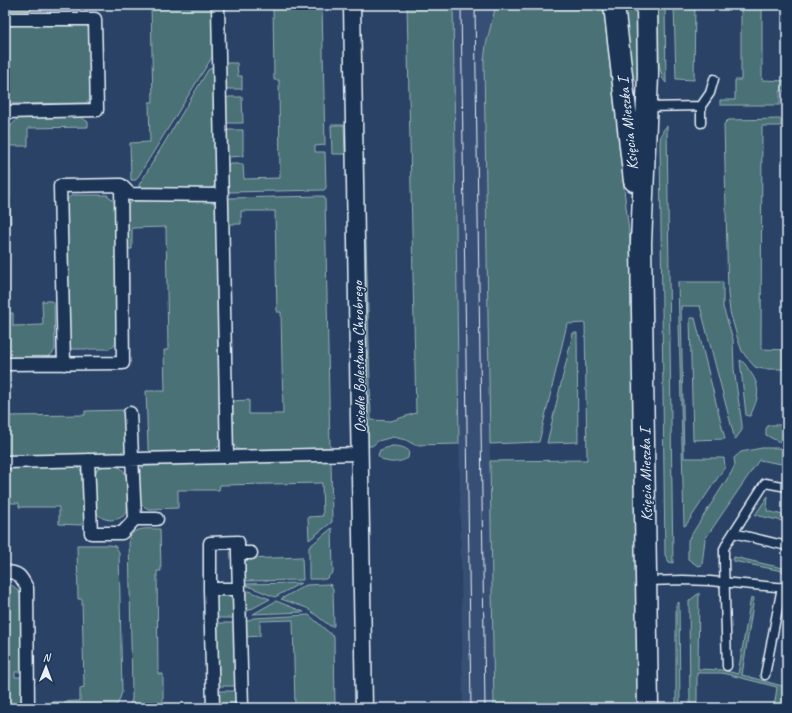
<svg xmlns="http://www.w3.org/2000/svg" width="792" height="713" viewBox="0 0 792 713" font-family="Caveat,sans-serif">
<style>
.built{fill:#384f74}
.green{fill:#487176;stroke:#98b1b7}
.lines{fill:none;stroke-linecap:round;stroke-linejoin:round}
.service-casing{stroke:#e8f1f8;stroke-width:11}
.pedestrian-casing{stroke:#e8f1f8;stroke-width:15}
.minor-casing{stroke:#e8f1f8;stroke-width:19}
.tertiary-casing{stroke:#e8f1f8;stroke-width:23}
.service{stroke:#1d3557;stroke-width:8}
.pedestrian{stroke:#1d3557;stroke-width:12}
.minor{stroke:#1d3557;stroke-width:16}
.tertiary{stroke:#1d3557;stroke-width:20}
.tram{stroke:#e8f1f8;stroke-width:1}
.labels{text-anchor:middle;stroke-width:3;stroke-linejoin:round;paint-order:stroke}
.street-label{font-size:16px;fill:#e8f1f8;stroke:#1d3557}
</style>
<rect width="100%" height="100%" fill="#2a4266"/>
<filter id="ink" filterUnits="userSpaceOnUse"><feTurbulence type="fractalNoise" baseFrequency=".025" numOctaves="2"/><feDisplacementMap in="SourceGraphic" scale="8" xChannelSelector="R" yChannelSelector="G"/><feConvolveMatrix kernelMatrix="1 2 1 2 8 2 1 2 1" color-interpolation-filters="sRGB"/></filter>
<g filter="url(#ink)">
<path class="built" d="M453,5H496L486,45L484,61L494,708H463Z"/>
<path class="green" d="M5,5H30L31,9L27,12L5,13Z
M151,5H213L214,54L136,180H131L130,143L150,142L149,102H153Z
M273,5H322L325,145L315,146V152H325L326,188L324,190L230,192L227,191L226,168L230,164H243L244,179L280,178L279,80H274Z
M407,5H453L459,444L415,445L406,440L393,437L378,441L372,446H367L364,240H366L371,420L391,421L416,413Z
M496,5H603L630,241L639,708H494L490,461L587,460L585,323L567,324L539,442L490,444L484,61L486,45Z
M624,5H637L638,80H633Z
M658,5H665L666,83L663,79L659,65Z
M674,5H695L694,80L676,79Z
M741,5H762V80L787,81V91H780V105H720V100H735V80H741Z
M80,23L86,24L91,33V99L86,103L5,104V26Z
M227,63H237L238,76H242V89H228L225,87L224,66Z
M214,65L216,180L214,186L209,190H140L139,185L208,70Z
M229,97H242L243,123H228L226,121L225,99Z
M79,116L88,122V127L28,128V146H10L5,141C5,133 13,121 20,118Z
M781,119V126H762L761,349L787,350V369H763L755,367L747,358L742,351L738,340L730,312L728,294L724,124L728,120Z
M331,125H344L345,154H332Z
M667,126L673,563L669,562L665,555L660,145C660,138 661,131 667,126Z
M228,130H243V156L229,157L226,154V133Z
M5,169H10V199H5Z
M72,195H107L111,198L115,203L116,341L114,346L109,349H72L68,346L66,200Z
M322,196L325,198L330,448L242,450L237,449L231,442V402L233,401L249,400V414H283L281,312H277L275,211H241V224H231L228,223L227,201L230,198Z
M207,199C212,201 215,201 216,207L220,445L215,450L211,452L157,454L150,451L148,447L146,391H165L164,350H168L166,227L132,228V249H127L125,206L131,202L135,201Z
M5,204H10L11,224H7L9,313H13V326L43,325L42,301H51L54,303L55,350L50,356L45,358L5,359Z
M678,282H723V307L733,339L734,369L742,425V430L735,440L700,306H681L684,458H724L725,467L686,525L684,526Z
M690,318H695L725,439L693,440Z
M573,333H577L578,442L547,443Z
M740,360C744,362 746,365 748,369C762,386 759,398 750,416H748L746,415Z
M125,410L126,443V449L118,454L5,458V416L85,415V411Z
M768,425H787V442L777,441L766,435V429Z
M392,446C398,446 405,447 409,451L408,458C400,463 384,465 378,455L380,450Z
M762,448H787V465L759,460L705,539L702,565L698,566L688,559V540L731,473L735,465L734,458L741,452Z
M331,460L332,522L309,540L308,517L323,516L322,483L220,485L219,490H178V508L149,509L143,506L140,502L138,477L141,468L145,466Z
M74,466L80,469L82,473L84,521L81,525L59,524V507H19V503H5V468Z
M103,466C109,466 117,465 122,469C130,475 127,502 127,512C120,522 103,523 96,512L95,476L97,469Z
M768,496L767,511L787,516V522L755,515Z
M332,528L333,572L326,579H309V547Z
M160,529L161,571H157L158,674H163V708H129L132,699V692L129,539C134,526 149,529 160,529Z
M77,545H108L115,546L119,552L122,692L119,701L115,708H51V702L80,701V688L84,687L82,599H78Z
M302,557L303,580L245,581L244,559Z
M734,557L787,569V572L733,561Z
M5,583C14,585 20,590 22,599L23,672H15V677H23L24,708H5Z
M301,583L275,597L243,584Z
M328,584L331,585L333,589L334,626H330L307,608L281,599L306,585Z
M244,591H249L270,599L244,613Z
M699,593L698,669L723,670L738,674L751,597L754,598L742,675L786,687L787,683L786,708H774L777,687L722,673H697V708H690L689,601Z
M230,594L234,600V618H216C215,610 213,601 219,595Z
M276,601L304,612L253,614Z
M679,602L680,708H676V605Z
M309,615L334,637L335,708H295L293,620L260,621V636L246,637V622L253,618Z
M216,623H234L236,686H218Z
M218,691H236V708H218Z"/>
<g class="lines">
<defs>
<path id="service" d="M647,107L701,106
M701,123V106L710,93L714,79
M733,533L787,546
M646,581L683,580L710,581L787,588
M727,666L724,562V549L728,541L765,483L787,487
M765,675L782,587"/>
<path id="pedestrian" d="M218,5L227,457
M5,19H95L97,110L5,112
M5,364L123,363L121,185
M64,364L60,186L121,185L130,194L222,195
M130,413L135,519
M88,460L91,533H122L135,519H157
M5,462L359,454
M5,572C19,572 21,576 27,588L28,708
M210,589V543L238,542V553
M213,708L210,589H239
M242,708L238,553H251"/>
<path id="minor" d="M352,5L364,708"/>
<path id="tertiary" d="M614,5L634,181
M647,5L648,75L641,243L648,708"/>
</defs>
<use href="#service" class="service-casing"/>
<use href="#pedestrian" class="pedestrian-casing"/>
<use href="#minor" class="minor-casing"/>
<use href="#tertiary" class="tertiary-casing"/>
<use href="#service" class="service"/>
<use href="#pedestrian" class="pedestrian"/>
<use href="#minor" class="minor"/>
<use href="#tertiary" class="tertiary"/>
<path class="tram" d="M461,5L471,708
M475,5L485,708"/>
</g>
</g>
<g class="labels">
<g class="street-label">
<text transform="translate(627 124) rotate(-96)" y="6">Księcia Mieszka I</text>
<text transform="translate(358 357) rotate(-91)" y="6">Osiedle Bolesława Chrobrego</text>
<text transform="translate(645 475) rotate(-91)" y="6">Księcia Mieszka I</text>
</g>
</g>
<rect width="792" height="713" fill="none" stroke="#1d3557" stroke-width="20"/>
<rect x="10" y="10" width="772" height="693" fill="none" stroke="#e8f1f8" stroke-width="1.5" filter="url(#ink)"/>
<g transform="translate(46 667) rotate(1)" stroke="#1d3557" stroke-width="3" paint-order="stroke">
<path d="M0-3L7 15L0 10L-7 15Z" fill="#e8f1f8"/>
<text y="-6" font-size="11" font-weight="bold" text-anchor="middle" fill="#e8f1f8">N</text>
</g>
</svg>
